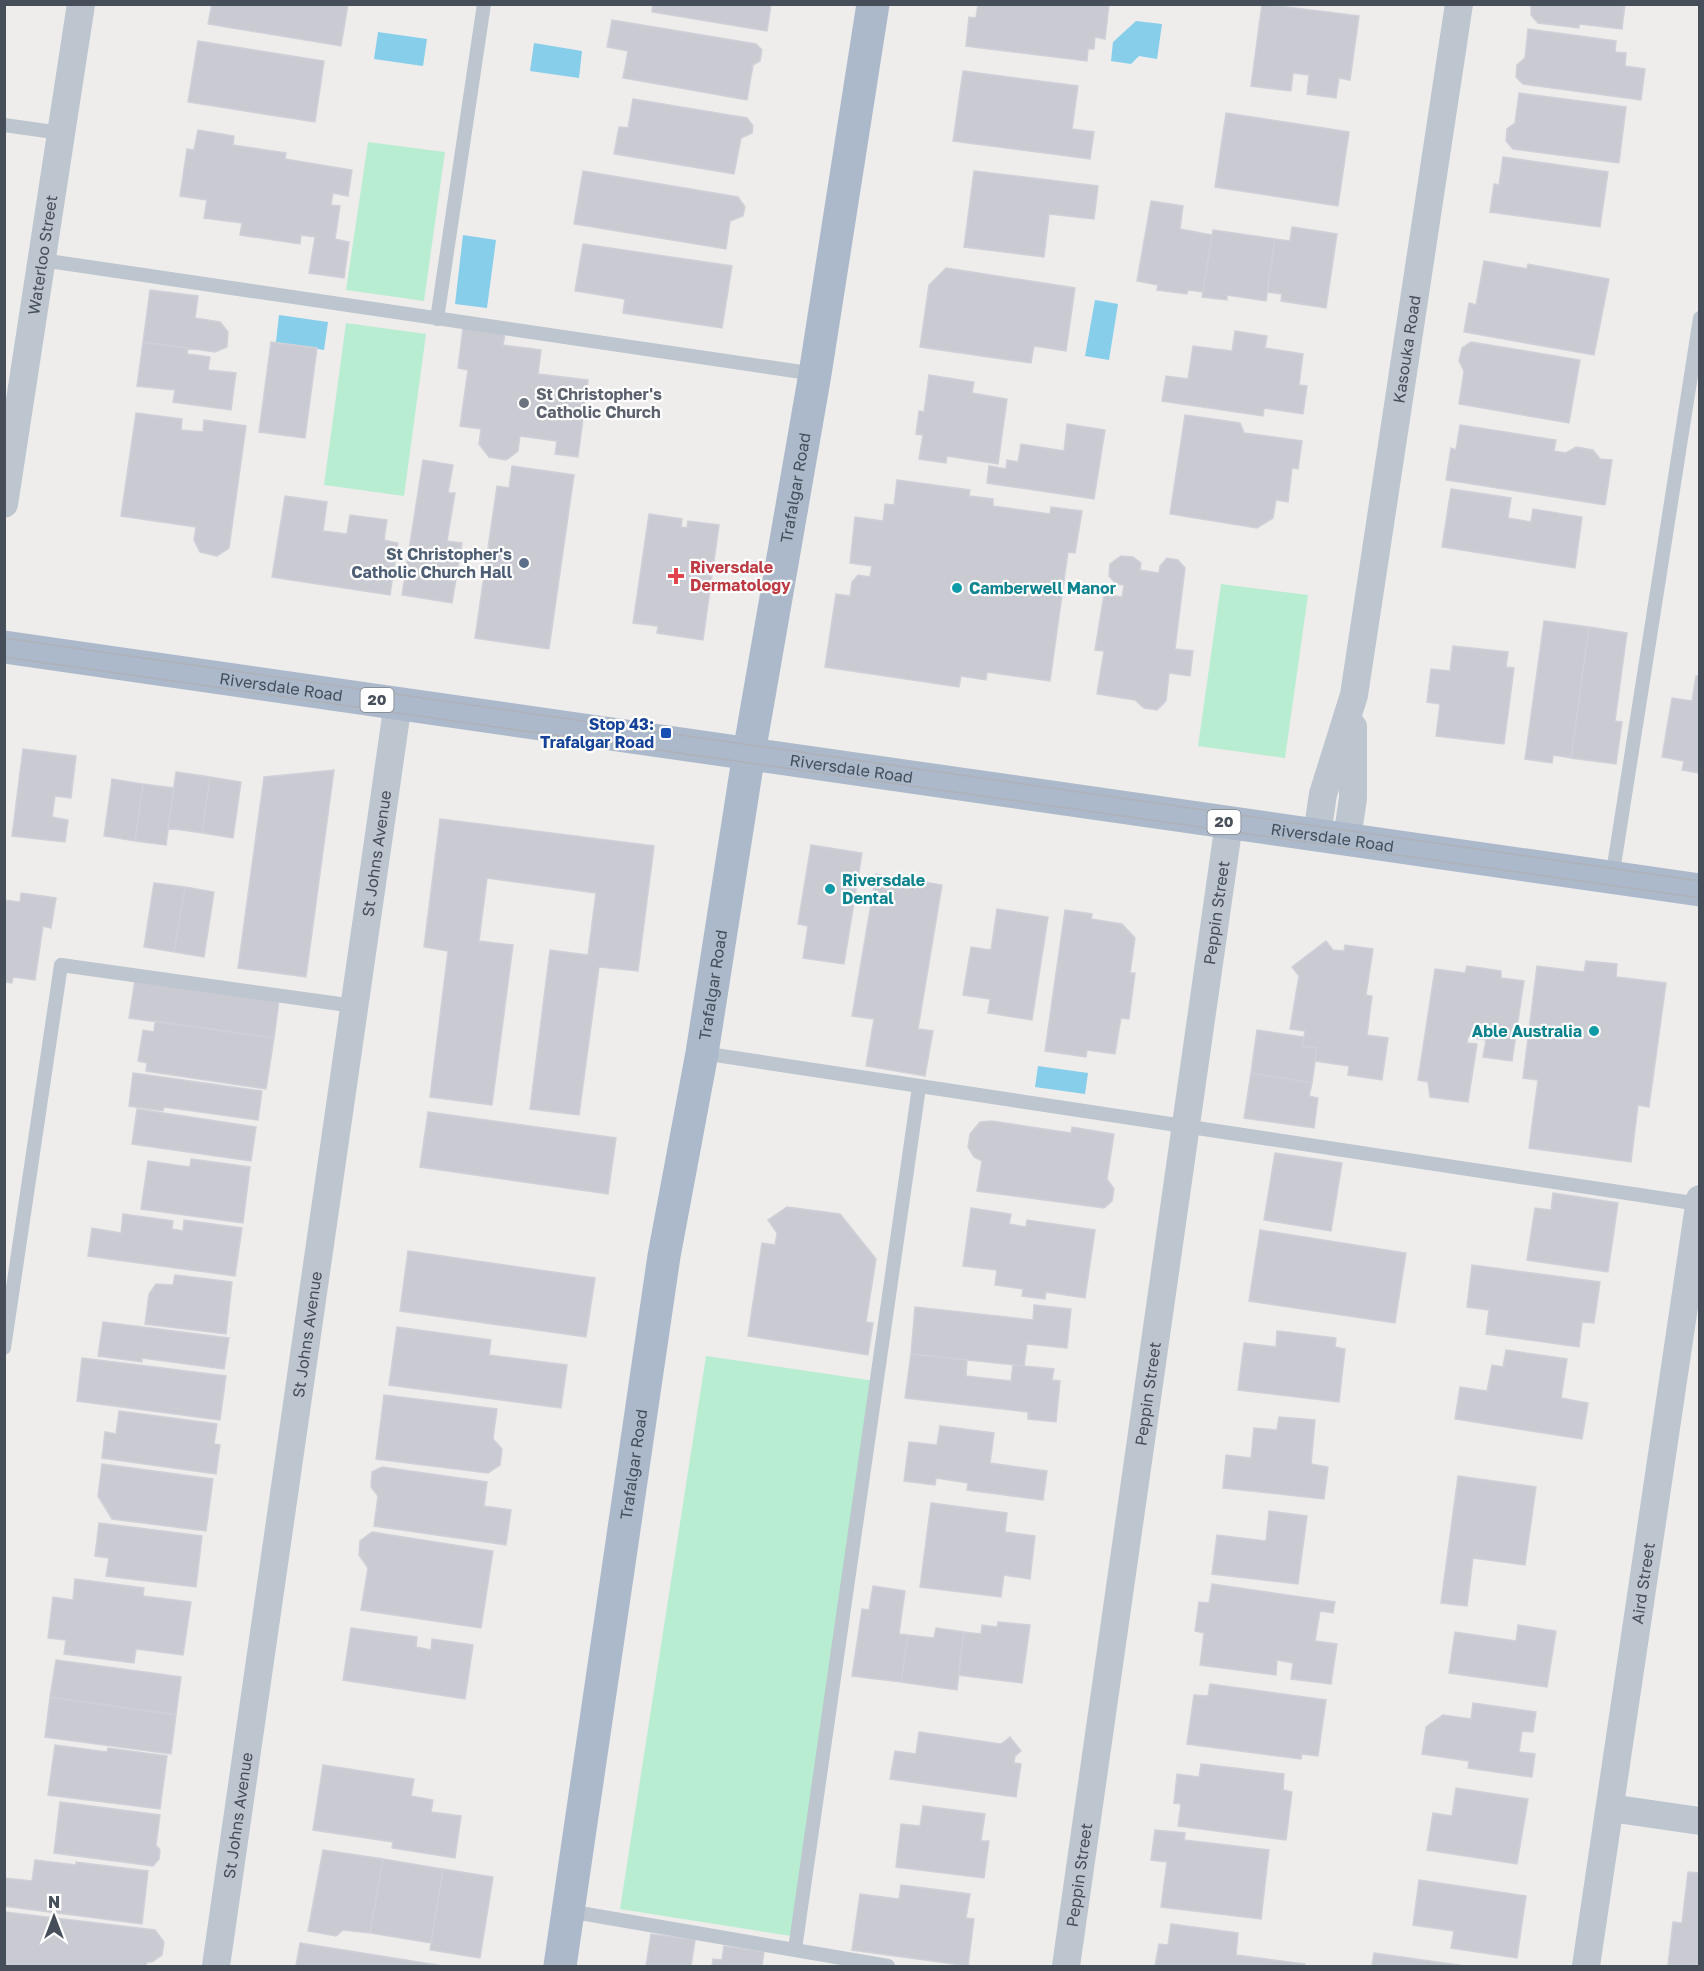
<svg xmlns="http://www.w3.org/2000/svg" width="1704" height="1971" viewBox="0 0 1704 1971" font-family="'Golos Text',sans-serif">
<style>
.green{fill:#b9edd1}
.water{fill:#86ceea}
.building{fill:#c9cad2;stroke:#d0d1d8;stroke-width:1.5}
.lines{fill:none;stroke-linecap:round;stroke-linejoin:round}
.service{stroke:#bdc5ce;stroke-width:14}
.minor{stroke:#bdc5ce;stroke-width:28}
.primary{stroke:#abb9cb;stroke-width:33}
.tram{stroke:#aeb1b6;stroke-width:1.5}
.worship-dot{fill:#6b7280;stroke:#fff;stroke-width:2}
.service-dot{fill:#5c6f8a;stroke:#fff;stroke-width:2}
.health-dot{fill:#e0444e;stroke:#fff;stroke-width:2}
.culture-dot{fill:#0f9aa8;stroke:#fff;stroke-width:2}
.transit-dot{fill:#1a4fb4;stroke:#fff;stroke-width:2}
.labels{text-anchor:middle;stroke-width:4.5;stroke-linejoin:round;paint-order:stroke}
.shield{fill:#fff;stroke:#7d838b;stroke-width:1.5}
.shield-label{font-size:15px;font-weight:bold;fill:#454e59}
.street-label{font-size:16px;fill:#454e59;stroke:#fff}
.worship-label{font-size:16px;font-weight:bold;fill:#5b616d;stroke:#fff;text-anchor:start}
.service-label{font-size:16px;font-weight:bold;fill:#4e5e75;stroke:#fff;text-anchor:end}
.health-label{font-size:16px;font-weight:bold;fill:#be3a42;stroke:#fff;text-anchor:start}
.culture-label{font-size:16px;font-weight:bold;fill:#0d838f;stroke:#fff;text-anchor:start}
.transit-label{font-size:16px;font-weight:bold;fill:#164399;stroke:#fff;text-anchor:end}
</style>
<rect width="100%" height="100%" fill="#efecec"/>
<path class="green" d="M368,142L445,152L424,301L346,290Z
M346,323L426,334L404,496L324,485Z
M1221,584L1308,595L1285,758L1198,746Z
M706,1356L875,1381L791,1936L620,1909Z"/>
<path class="water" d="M1136,21L1162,24L1157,59L1139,56L1131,64L1111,61L1113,42Z
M378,32L427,39L423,66L374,59Z
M534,43L582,51L579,78L530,71Z
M463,235L496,240L487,308L455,304Z
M1095,300L1118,304L1109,360L1085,356Z
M279,315L328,322L324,350L276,342Z
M1038,1066L1088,1073L1085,1094L1035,1087Z"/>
<path class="building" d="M212,4H348L341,46L208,24Z
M653,4H771L767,31L652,12Z
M978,4H1109L1105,39L1095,37L1094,49H1088L1087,61L966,46L969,17L976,18Z
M1262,4L1359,16L1350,80L1339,78L1336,98L1307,94L1309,75L1293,73L1291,91L1251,86Z
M1531,4H1625L1622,29L1579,24V28L1538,23L1531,15Z
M612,20L756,44L762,50L760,61L753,65L747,100L623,78L628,51L607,47Z
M1528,29L1616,41L1615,52L1626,53L1625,66L1645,69L1641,100L1523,84L1516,77L1517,65L1525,58Z
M198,41L324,61L315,122L188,102Z
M963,71L1078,86L1072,129L1094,132L1090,159L953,141Z
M1519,93L1626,107L1619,163L1513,149L1506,141L1507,129L1515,123Z
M633,99L747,118L753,126L752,133L741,138L734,174L614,154L619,127L628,128Z
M1226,113L1349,132L1338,206L1215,187Z
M198,130L234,136L233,145L286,153L285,159L352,170L348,196L333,193L331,205L340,206L335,239L349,242L344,278L309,273L315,237L301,235L300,244L240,235L242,223L204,218L207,200L180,196L187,149L194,150Z
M1503,157L1608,172L1600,227L1490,212L1494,184L1499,185Z
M583,171L738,197L745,207L743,216L730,221L726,249L574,224Z
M974,171L1098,186L1094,219L1049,214L1044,257L964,247Z
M1151,201L1183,206L1180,229L1212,235L1203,292L1188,290L1187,294L1157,290L1158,285L1137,281Z
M1292,227L1337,234L1326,308L1281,301L1282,294L1267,292L1275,239L1290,241Z
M1213,230L1275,239L1266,301L1227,295V300L1202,297Z
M583,244L732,266L722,328L623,313L625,299L575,291Z
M1484,261L1527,269L1528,264L1609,279L1594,355L1464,332L1469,303L1476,305Z
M946,268L1075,288L1066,351L1034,346L1031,363L920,347L929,285Z
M150,290L198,296L195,318L220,322L228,332L227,347L215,352L143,342Z
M463,328L505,334L503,345L541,350L538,374L588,380L578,457L555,454L557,441L520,436L518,451L506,460L489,457L479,444L481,429L460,426L468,370L458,368Z
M1235,331L1267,336L1265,348L1303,354L1299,385L1307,386L1303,414L1264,408L1263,416L1162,401L1166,376L1188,379L1193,346L1232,351Z
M143,342L188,348L187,354L210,357L208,370L236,373L231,410L173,402L175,390L137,386Z
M271,342L317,348L305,438L259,432Z
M1471,342L1580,360L1569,423L1459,404L1464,371L1459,361L1462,348Z
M929,375L974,382L972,393L1007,399L998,464L947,456L946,463L919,459L923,435L916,434L919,411L924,412Z
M136,413L182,419L181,430L203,432L204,420L246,426L229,548L217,556L200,552L194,540L196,527L121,516Z
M1185,415L1240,423L1244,433L1302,441L1298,469L1292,468L1288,502L1276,500L1273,518L1257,528L1170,514Z
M1067,424L1105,430L1094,499L987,483L989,466L1006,469L1007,460L1018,462L1021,444L1064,451Z
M1460,425L1556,440L1554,451L1566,453L1576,447L1593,450L1600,459L1612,460L1605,505L1446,480L1451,448L1456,450Z
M423,460L453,465L448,493H455L447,541L462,543L452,603L402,595Z
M512,466L574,475L549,649L475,638L497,486L509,488Z
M897,480L970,490L969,496L993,499V506L1050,514L1051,507L1082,511L1075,553L1068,552L1050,681L987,672L986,680L961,676L959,687L825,667L836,594L850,596L852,582L858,575L870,577L872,566L850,563L855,517L883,521L885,504L894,505Z
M1451,489L1511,498L1508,518L1531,522L1533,509L1582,517L1575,568L1442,547Z
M285,496L327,502L323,531L347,534L350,515L387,520L384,540L398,543L390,595L272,577Z
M649,514L682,519L681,527L687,528L688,521L719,525L703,640L657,633L658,626L633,623Z
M1121,556L1133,557L1141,563L1140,570L1159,573L1160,566L1167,558L1178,560L1185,568L1175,649L1193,651L1190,676L1169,673L1166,701L1157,710L1144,708L1135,700L1097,694L1104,651L1095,650L1104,594L1122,597L1124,585L1116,584L1109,576L1110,564Z
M1544,621L1589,627L1571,758L1553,755L1552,763L1525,759Z
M1589,627L1627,633L1615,721L1622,722L1616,764L1571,758Z
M1453,646L1508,652L1506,667L1514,668L1504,744L1436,736L1440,704L1427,702L1431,669L1450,671Z
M1696,676H1700V780L1699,773L1682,770L1684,761L1662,757L1672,698L1692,701Z
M23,749L76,756L71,798L55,796L52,817L68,820L65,842L12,836Z
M334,770L306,977L238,968L264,777Z
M176,772L210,777L202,833L168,828Z
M210,777L241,782L233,838L202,833Z
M112,779L143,784L135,841L104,836Z
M143,784L174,788L166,845L135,841Z
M440,819L654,846L638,971L599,967L579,1115L530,1109L550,950L588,955L596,893L487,878L479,941L513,945L492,1105L430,1097L448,951L424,947Z
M811,845L862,853L844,964L803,958L808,926L798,924Z
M876,874L942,885L918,1029L933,1031L925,1076L866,1066L874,1019L852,1016Z
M154,883L185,887L174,952L144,947Z
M185,887L214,892L204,957L174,952Z
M21,893L56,898L51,928L43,926L35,980L13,977L12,983L4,982V900L20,902Z
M997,909L1048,917L1032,1020L988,1013L990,999L963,995L971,947L991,950Z
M1065,910L1092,914L1091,919L1122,924L1135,938L1130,973H1135L1129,1019L1121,1018L1115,1054L1087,1050L1086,1057L1045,1051Z
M1326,941L1333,950L1344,951L1345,945L1373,949L1366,995L1372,996L1367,1035L1388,1038L1382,1080L1348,1075L1349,1066L1315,1061L1317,1048L1302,1046L1305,1031L1290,1029L1299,976L1292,967Z
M1586,961L1617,964L1616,977L1666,983L1649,1107L1638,1105L1631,1162L1529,1148L1538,1080L1523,1078L1537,966L1584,972Z
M1467,966L1501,971V978L1524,981L1512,1061L1483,1057L1486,1040L1468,1037L1467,1043L1477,1044L1468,1102L1430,1097L1428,1082L1418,1080L1435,969L1465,973Z
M135,980L279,1000L274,1038L129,1018Z
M155,1021L274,1038L266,1089L146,1071L147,1063L138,1061L143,1030L154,1032Z
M1257,1030L1304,1037L1302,1046L1317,1048L1312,1083L1251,1073Z
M133,1073L262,1091L258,1120L164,1107L163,1111L129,1106Z
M1251,1073L1312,1083L1309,1096L1318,1098L1314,1128L1244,1118Z
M137,1109L256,1127L251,1161L132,1144Z
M428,1112L616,1138L608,1194L420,1167Z
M992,1121L1071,1133L1072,1127L1114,1134L1107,1179L1114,1189L1112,1201L1104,1208L977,1191L982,1161L974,1157L968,1147L970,1134L980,1122Z
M1275,1153L1342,1163L1331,1231L1264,1220Z
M191,1159L250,1167L243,1223L141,1209L148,1161L190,1167Z
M1553,1193L1618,1203L1608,1272L1527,1260L1535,1208L1551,1210Z
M787,1207L840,1214L876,1259L866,1322L873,1323L868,1355L748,1336L762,1243L775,1245L777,1233L768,1220Z
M971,1208L1011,1214L1009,1224L1026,1227L1027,1220L1095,1230L1085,1298L1046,1292L1045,1299L1022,1296L1023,1289L995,1285L997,1270L963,1266Z
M123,1214L173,1221L172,1229L183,1231L184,1220L242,1228L235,1276L88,1256L92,1228L121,1233Z
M1260,1230L1406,1253L1395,1323L1249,1301Z
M408,1251L595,1278L586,1337L400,1311Z
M1472,1265L1600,1282L1594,1323L1582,1322L1579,1347L1486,1334L1489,1310L1467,1307Z
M175,1275L232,1282L226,1334L145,1324L149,1294L156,1284L173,1285Z
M1034,1305L1071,1309L1067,1348L1027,1344L1024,1366L911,1354L915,1307L1033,1320Z
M103,1322L229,1338L224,1369L142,1358V1362L98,1356Z
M397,1327L491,1340L489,1355L567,1365L561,1408L389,1385Z
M1277,1331L1336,1338L1335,1347L1345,1349L1339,1402L1238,1390L1244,1343L1276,1347Z
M1506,1350L1567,1359L1561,1398L1588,1403L1582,1439L1455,1419L1460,1387L1487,1391L1492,1365L1503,1367Z
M911,1354L967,1360L966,1376L1011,1381L1013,1365L1054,1369L1052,1380L1060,1381L1056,1422L1028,1419V1412L905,1398Z
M82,1358L226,1376L220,1420L77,1401Z
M384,1395L497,1409L493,1439L502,1449L500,1465L488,1473L376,1459Z
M119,1411L217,1424L214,1444L220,1445L216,1474L102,1458L105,1432L116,1434Z
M1279,1417L1315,1420L1311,1464L1328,1467L1324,1499L1223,1488L1226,1455L1251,1458L1254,1428L1277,1430Z
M940,1426L994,1433L990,1463L1047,1471L1043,1500L967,1490L968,1483L936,1478L935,1485L904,1481L909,1442L937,1445Z
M102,1464L213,1479L206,1531L112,1519L98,1496Z
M382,1467L487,1482L484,1506L511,1510L506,1545L374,1526L378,1496L371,1487L372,1472Z
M1458,1476L1536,1487L1525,1565L1473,1558L1467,1606L1441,1603Z
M931,1503L1007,1513L1005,1532L1035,1536L1030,1579L1004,1575L1001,1597L920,1587Z
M1269,1511L1307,1516L1298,1584L1212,1574L1217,1535L1266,1541Z
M99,1523L202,1536L196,1587L106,1576L109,1558L95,1556Z
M372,1532L493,1551L481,1628L361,1610L368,1568L359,1555L360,1541Z
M75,1579L144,1588L143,1596L191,1602L183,1655L136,1649L134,1663L64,1654L66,1640L48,1638L53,1597L73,1600Z
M1212,1584L1335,1602L1333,1613L1320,1611L1315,1641L1337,1644L1331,1684L1291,1679L1293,1663L1277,1660L1276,1675L1200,1665L1204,1633L1195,1631L1199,1602L1209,1603Z
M873,1586L905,1591L899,1634L908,1635L901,1682L852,1676L862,1609L869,1610Z
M998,1622L1030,1625L1022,1683L958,1675L964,1632L981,1634L982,1625L997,1627Z
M1518,1625L1556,1631L1547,1687L1449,1673L1455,1632L1516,1641Z
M351,1628L417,1637L416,1647L431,1650L432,1639L473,1645L465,1699L343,1680Z
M936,1628L964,1632L957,1690L901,1682L908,1635L934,1638Z
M56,1660L181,1677L176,1715L50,1697Z
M1210,1684L1326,1700L1318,1756L1302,1754L1301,1759L1187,1744L1194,1695L1208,1696Z
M50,1697L176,1715L171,1754L45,1737Z
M1473,1703L1536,1712L1533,1732L1522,1731L1519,1752L1535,1754L1532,1777L1468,1768L1469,1761L1422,1754L1426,1727L1443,1715L1471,1719Z
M919,1732L1001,1744L1010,1737L1021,1751L1015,1756L1014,1763L1021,1764L1016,1797L890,1779L895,1751L916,1754Z
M55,1745L107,1752L108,1748L167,1756L160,1809L48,1795Z
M1201,1764L1284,1774L1283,1790L1292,1792L1286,1840L1178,1826L1181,1804L1174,1803L1177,1774L1199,1777Z
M323,1765L414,1779L411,1796L433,1800L431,1812L461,1816L455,1858L392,1848L393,1842L313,1830Z
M1456,1788L1528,1799L1517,1864L1427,1850L1433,1813L1452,1816Z
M60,1802L160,1815L156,1845L160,1850L159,1859L153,1866L54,1853Z
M923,1806L985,1814L981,1841H989L984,1878L896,1867L901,1824L920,1826Z
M1155,1830L1185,1833L1184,1840L1269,1850L1261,1919L1161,1907L1167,1862L1151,1860Z
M323,1850L383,1859L370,1933L343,1930L336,1936L308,1931Z
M383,1859L443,1869L431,1943L370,1933Z
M35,1860L76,1865V1862L148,1871L142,1924L4,1906L5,1878L32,1881Z
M443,1869L493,1877L480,1958L430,1950Z
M1688,1872L1700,1873V1966L1668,1965L1673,1922L1682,1923Z
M1419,1880L1526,1896L1517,1958L1451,1948L1454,1931L1413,1925Z
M901,1885L970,1894L966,1918L974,1919L968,1966L852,1950L860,1894L899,1899Z
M5,1912L155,1930L164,1942L162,1955L152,1962H147L146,1966H4Z
M1171,1924L1238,1933L1236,1955L1305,1964L1304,1966H1155L1159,1944L1168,1945Z
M651,1934L695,1940L691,1966H646Z
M300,1943L443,1966H296Z
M724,1946L764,1952L762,1966H712L713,1959L722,1960Z
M1374,1953L1465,1966H1372Z"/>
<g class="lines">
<path class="service" d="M4,125L61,133
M42,260L815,374
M437,319L484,4
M1612,878L1700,318
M702,1053L1699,1204
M4,1348L61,965L354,1006
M568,1911L888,1966
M795,1949L919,1087"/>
<g class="minor">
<path id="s1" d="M4,504L81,4"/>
<path id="s2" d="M1317,835L1323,794L1354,695L1459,4"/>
<path d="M1347,839L1353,798V727"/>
<path d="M1610,1808L1700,1821"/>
<path id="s3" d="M216,1966L398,703"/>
<path id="s4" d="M1066,1966L1229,823"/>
<path id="s5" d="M1586,1966L1700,1199"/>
</g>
<g class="primary">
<path id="s6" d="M4,647L1700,890"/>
<path id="s7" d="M560,1966L664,1256L702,1053L749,753L815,374L873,4"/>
</g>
<path class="tram" d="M4,638L1700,881
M4,657L1700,898"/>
</g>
<circle class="worship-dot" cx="524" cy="403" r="6"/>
<circle class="service-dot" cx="524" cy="563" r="6"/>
<path class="health-dot" d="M673 567h6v6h6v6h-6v6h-6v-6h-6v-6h6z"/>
<g class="culture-dot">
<circle cx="957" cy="588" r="6"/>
<circle cx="830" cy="889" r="6"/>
<circle cx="1594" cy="1031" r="6"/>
</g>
<rect class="transit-dot" x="660" y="727" width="12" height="12" rx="3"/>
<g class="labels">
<g class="shield">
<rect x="360.5" y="688" width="33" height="24" rx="4.5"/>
<rect x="1207.5" y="810" width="33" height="24" rx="4.5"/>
</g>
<g class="shield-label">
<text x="377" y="705">20</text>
<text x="1224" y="827">20</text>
</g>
<g class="street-label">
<text dy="6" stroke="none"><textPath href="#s1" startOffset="252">Waterloo Street</textPath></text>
<text dy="6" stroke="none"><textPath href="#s2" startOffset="495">Kasouka Road</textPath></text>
<text dy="6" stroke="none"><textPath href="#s7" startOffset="1497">Trafalgar Road</textPath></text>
<text dy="6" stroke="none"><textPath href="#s6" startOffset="280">Riversdale Road</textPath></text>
<text dy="6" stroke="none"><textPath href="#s6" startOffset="856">Riversdale Road</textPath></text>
<text dy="6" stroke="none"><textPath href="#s6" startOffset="1342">Riversdale Road</textPath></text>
<text dy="6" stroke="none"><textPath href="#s3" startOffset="1124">St Johns Avenue</textPath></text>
<text dy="6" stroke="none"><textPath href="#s4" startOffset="1064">Peppin Street</textPath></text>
<text dy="6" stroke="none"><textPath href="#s7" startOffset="993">Trafalgar Road</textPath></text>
<text dy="6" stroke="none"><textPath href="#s3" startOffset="638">St Johns Avenue</textPath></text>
<text dy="6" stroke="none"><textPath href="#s4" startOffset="578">Peppin Street</textPath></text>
<text dy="6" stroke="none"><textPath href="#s7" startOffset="507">Trafalgar Road</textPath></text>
<text dy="6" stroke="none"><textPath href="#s5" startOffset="387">Aird Street</textPath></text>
<text dy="6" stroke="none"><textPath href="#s3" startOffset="152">St Johns Avenue</textPath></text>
<text dy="6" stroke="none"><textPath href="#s4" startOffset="92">Peppin Street</textPath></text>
</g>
<g class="worship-label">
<text x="536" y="400">St Christopher's<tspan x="536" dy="18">Catholic Church</tspan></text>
</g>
<g class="service-label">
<text x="512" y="560">St Christopher's<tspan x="512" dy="18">Catholic Church Hall</tspan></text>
</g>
<g class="health-label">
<text x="690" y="573">Riversdale<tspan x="690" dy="18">Dermatology</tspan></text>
</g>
<g class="culture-label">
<text x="969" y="594">Camberwell Manor</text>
<text x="842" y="886">Riversdale<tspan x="842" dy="18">Dental</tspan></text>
<text x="1582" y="1037" text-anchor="end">Able Australia</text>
</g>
<g class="transit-label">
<text x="654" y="730">Stop 43:<tspan x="654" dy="18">Trafalgar Road</tspan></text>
</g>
</g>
<rect width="1704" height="1971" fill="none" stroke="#454e59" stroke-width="12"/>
<g transform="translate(54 1917)" stroke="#ffffff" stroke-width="4.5" paint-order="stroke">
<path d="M0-4.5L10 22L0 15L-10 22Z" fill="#454e59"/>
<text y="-9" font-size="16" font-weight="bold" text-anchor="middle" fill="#454e59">N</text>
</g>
</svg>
